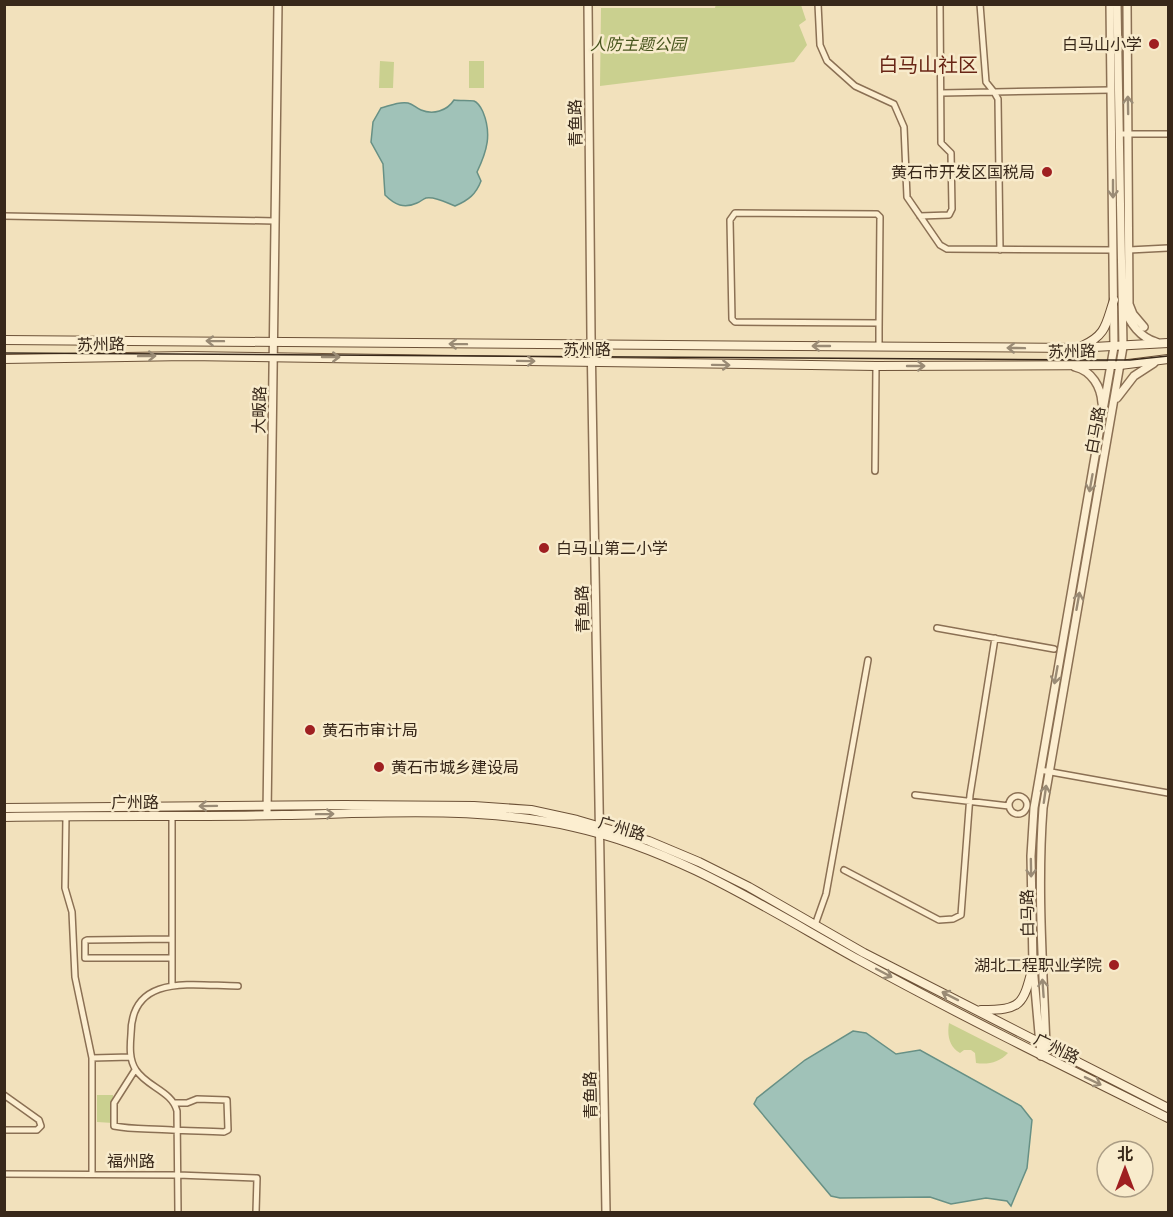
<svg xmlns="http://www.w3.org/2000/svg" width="1173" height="1217" viewBox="0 0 1173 1217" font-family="'Roboto Serif','Noto Sans SC',serif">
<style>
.green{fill:#cad08f}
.water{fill:#a0c2b8;stroke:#679085;stroke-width:1.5}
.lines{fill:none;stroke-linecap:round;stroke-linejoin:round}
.minor-casing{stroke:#8b7054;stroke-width:8}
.tertiary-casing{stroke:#8b7054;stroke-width:10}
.secondary-casing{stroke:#6c5137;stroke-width:10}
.minor{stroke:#fceed0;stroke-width:5}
.tertiary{stroke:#fceed0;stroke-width:7}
.secondary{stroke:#fceed0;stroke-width:8}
.tram{stroke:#38281a;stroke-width:1.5}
.oneway{stroke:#9a8b75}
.poi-dot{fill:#9f1f21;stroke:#f8ebcc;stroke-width:2}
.labels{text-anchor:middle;stroke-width:5;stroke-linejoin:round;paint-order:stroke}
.park-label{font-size:16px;font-style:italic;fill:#49571f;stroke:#f8ebcc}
.poi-label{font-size:16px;fill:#38281a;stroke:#f8ebcc;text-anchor:end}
.street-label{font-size:16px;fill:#38281a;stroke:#f8ebcc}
.quarter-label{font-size:20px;fill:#692616;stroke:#f8ebcc}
</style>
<rect width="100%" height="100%" fill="#f2e1bc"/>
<path class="green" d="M716,4L801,5L806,20L799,25L807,45L794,62L600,86L601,8H715Z
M380,61L394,62L393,88H379Z
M469,61H484V88H469Z
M949,1023L1008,1053C1000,1062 988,1065 976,1063L975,1053L971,1050H964L960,1053C949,1047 947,1035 949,1023Z
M97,1095H113V1123L97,1122Z"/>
<path class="water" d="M454,100C460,101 468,100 474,101C479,103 481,108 483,112C492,134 487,151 477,172L481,181C476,194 469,200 455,206C447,203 435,196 426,198C423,199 420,202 417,203C404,209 395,205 385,195L383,164L371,142L373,122L381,108C389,106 399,101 408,103C413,104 416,108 421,110C433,115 447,111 454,100Z
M853,1031L866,1033L896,1054L920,1050L1021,1106L1032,1120L1027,1168L1011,1206L1007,1201L986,1198L951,1204L930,1197L840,1198L831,1196L754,1104L757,1098L805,1060Z"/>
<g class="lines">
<defs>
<path id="minor" d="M818,4L820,45L827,61L855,86L894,104L904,127L907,197L940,245L947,249L1113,250
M980,4L986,82L994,92
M941,93L994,92
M1120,134H1168
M4,216L275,221
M920,216L949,215L952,209L951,153L941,143L940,4
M1000,250L998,99L994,92L1111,90
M1129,250L1168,248
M879,346V329L880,217L877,214L735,213L730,220L732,319L735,322L879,323
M875,471L876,366
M937,628L1054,649
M1040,770L1168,793
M915,795L1009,806
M1009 805a9 9 0 1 1 18 0a9 9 0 1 1-18 0Z
M172,815V986
M66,816L65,888L72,912L75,977L92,1058L131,1057
M844,870L939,920L953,919L961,915L970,795L995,638
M815,925L826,894L868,660
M172,939L87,940L85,941V958H172
M135,1070L114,1103V1126C133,1130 152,1128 172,1130C189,1131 206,1131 224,1132L228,1130L227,1100L197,1099L187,1103H174
M4,1095L39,1120L41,1126L37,1130H4
M4,1174L178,1175L257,1178L256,1212
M92,1174V1058
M178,1212L177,1111C172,1091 147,1087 136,1070C129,1060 130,1046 131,1034C131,972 195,986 238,986"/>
<path id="tertiary" d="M588,4L591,335L606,1212
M1127,4L1129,304L1133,314L1144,327
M1125,308C1129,323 1141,338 1156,342
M1075,367C1092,371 1101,387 1102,403
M1117,398L1134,376L1154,363
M267,815L278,4
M1041,1056L1046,1047C1043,967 1037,888 1043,808L1123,347L1117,4
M1041,1056L1033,966L1031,856L1034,808L1114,347L1110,4"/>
<path id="secondary" d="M4,340L1075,348L1168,343
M1082,346C1107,335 1106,323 1114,300
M4,359L187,356L876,366L1120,365L1168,359
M4,808L344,805L474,806L531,810L577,820L649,841L699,862L749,887L864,953L1168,1108
M4,817C97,815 191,817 283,815C379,813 480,806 574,827C678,850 767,909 859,960C961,1016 1065,1067 1168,1118
M981,1010C1022,1010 1023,1005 1033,966"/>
</defs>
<use href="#minor" class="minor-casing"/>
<use href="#tertiary" class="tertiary-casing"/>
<use href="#secondary" class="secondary-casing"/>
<use href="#minor" class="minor"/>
<use href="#tertiary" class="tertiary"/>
<use href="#secondary" class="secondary"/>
<path class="tram" d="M4,353L1101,360H1130L1168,356"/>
</g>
<defs><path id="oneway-shaft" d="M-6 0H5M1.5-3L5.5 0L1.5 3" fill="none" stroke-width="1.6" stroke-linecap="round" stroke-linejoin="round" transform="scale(1.5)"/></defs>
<g class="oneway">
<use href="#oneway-shaft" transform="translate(1128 105) rotate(-91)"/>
<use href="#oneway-shaft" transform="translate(1113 189) rotate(90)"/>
<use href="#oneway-shaft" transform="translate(215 341) rotate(-179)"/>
<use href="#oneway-shaft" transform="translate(458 344) rotate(-179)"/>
<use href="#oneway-shaft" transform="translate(821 346) rotate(-180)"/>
<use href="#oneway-shaft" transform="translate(1016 348) rotate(-179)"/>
<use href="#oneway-shaft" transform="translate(147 356) rotate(-1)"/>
<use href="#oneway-shaft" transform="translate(331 357)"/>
<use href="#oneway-shaft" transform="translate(526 361) rotate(1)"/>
<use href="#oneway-shaft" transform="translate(721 365) rotate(1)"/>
<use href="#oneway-shaft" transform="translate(916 366)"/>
<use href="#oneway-shaft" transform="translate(1091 483) rotate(100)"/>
<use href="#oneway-shaft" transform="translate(1078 601) rotate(-80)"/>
<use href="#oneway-shaft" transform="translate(1056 675) rotate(100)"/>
<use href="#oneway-shaft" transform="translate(1045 794) rotate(-82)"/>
<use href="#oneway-shaft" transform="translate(208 806) rotate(179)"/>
<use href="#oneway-shaft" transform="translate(325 814) rotate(-1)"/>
<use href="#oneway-shaft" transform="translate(1031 868) rotate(89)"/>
<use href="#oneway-shaft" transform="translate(884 973) rotate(28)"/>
<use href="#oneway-shaft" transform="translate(1043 988) rotate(-94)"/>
<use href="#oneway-shaft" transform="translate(950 996) rotate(-153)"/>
<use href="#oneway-shaft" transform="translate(1093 1081) rotate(26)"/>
</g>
<g class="poi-dot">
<circle cx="1154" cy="44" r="6"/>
<circle cx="1047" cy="172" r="6"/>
<circle cx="544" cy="548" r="6"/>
<circle cx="310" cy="730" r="6"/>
<circle cx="379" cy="767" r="6"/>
<circle cx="1114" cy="965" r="6"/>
</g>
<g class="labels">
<g class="park-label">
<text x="638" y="50">人防主题公园</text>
</g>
<g class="poi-label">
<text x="1142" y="50">白马山小学</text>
<text x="1035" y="178">黄石市开发区国税局</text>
<text x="556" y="554" text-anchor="start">白马山第二小学</text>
<text x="322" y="736" text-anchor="start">黄石市审计局</text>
<text x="391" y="773" text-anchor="start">黄石市城乡建设局</text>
<text x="1102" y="971">湖北工程职业学院</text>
</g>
<g class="street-label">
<text transform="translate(575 123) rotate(-91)" y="6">青鱼路</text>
<text transform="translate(101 344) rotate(-1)" y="6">苏州路</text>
<text x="587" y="355">苏州路</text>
<text transform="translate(1072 351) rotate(-1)" y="6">苏州路</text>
<text transform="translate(259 410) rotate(-89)" y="6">大畈路</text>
<text transform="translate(1095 430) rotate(-80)" y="6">白马路</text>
<text transform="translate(582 609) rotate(-91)" y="6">青鱼路</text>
<text x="135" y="808">广州路</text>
<text transform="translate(622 828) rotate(17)" y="6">广州路</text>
<text transform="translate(1027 913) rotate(-91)" y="6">白马路</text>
<text transform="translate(1057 1048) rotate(26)" y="6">广州路</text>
<text transform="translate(590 1095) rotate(-91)" y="6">青鱼路</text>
<text x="131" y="1167">福州路</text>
</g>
<g class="quarter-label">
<text x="928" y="72">白马山社区</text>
</g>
</g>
<rect width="1173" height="1217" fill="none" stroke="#38281a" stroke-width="12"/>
<g transform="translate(1125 1169)"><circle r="28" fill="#f8ebcc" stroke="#ab9d85" stroke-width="1.5"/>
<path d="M0-4.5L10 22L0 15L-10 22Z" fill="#9f1f21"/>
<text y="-9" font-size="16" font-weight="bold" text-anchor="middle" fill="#38281a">北</text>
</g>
</svg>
